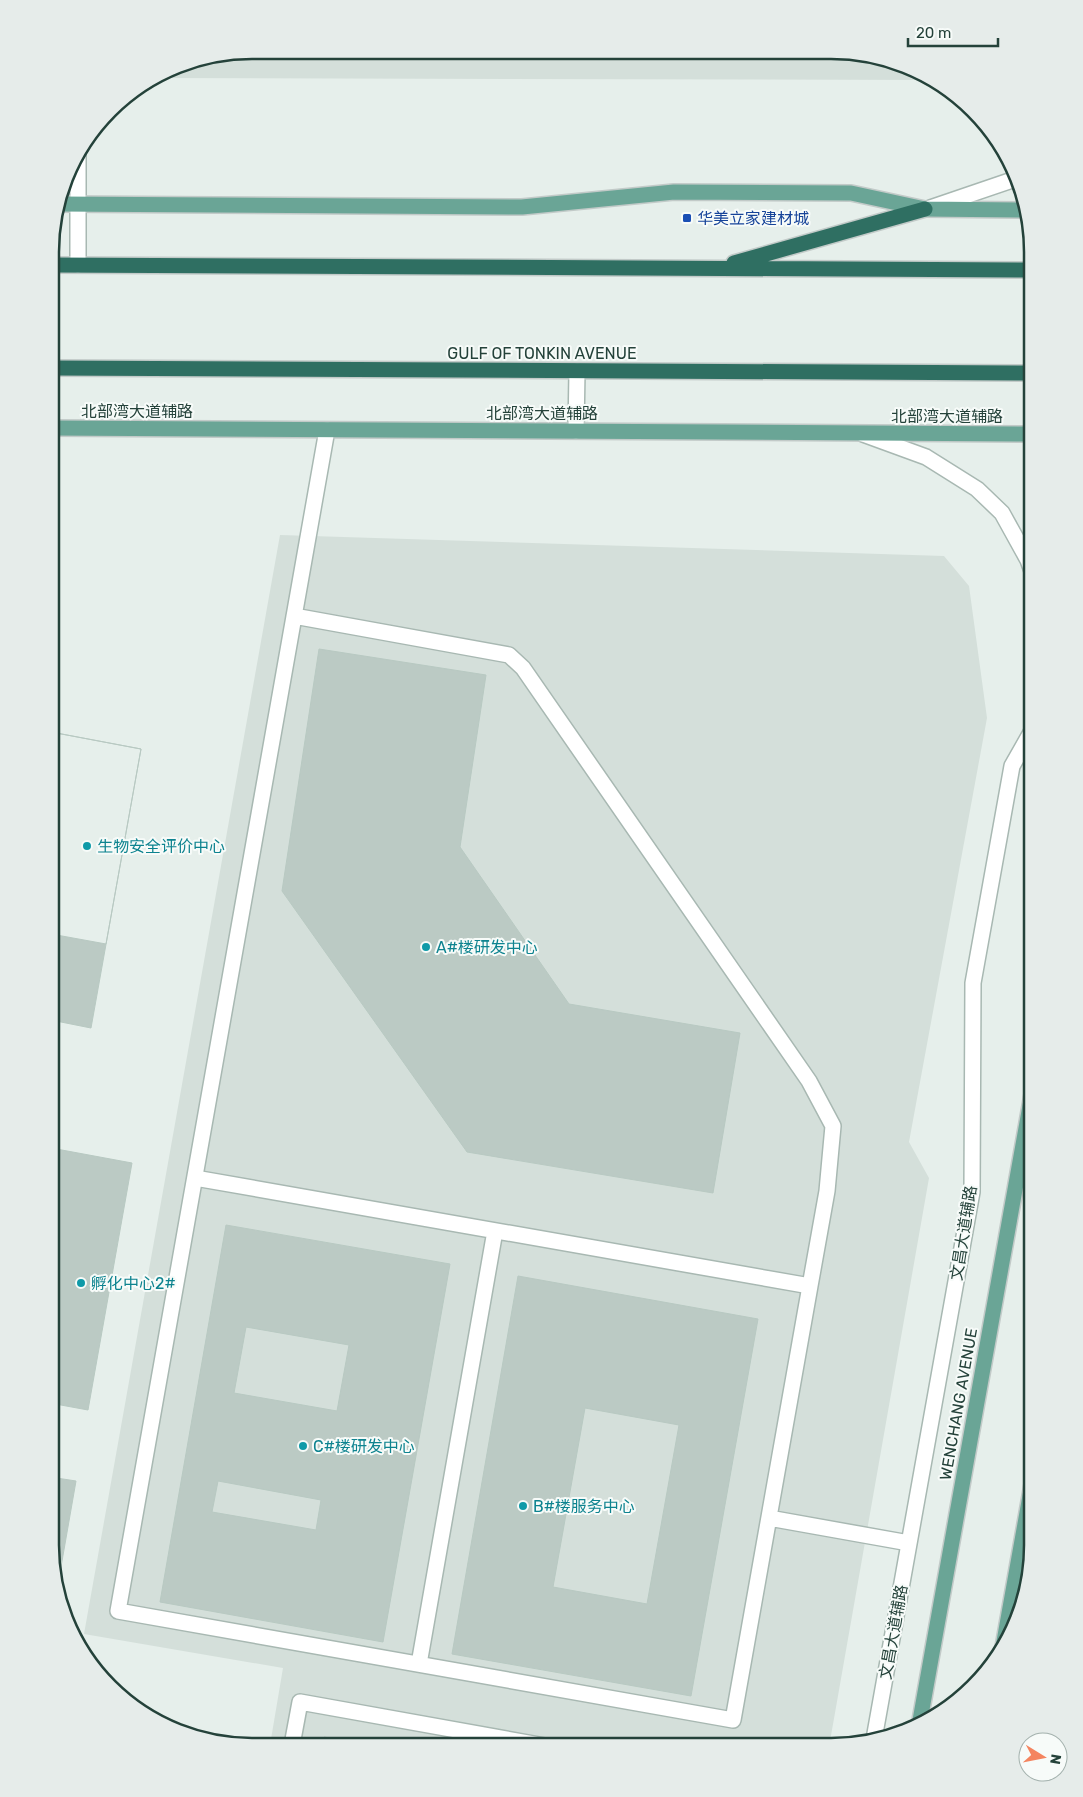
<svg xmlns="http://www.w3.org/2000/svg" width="1083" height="1797" viewBox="0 0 1083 1797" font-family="Rubik,'Noto Sans SC',sans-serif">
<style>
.built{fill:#d4dfda}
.building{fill:#bbcac4;stroke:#b8c9c2;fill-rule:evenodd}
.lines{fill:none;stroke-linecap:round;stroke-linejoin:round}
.minor-casing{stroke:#a8b8b2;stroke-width:18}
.major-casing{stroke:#c2cac8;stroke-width:18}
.highway-casing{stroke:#c2cac8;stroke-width:18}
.minor{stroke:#fff;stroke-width:15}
.major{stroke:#6aa596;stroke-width:15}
.highway{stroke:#2f6f62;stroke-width:15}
.transit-dot{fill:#1a4fb4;stroke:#f7fbf9;stroke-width:2}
.culture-dot{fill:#0f9aa8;stroke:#f7fbf9;stroke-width:2}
.labels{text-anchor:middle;stroke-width:4;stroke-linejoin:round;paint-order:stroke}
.transit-label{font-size:16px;fill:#164399;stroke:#f7fbf9;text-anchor:start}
.street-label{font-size:16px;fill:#24423a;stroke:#f7fbf9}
.culture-label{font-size:16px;fill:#0d838f;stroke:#f7fbf9;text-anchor:start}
.rim{fill:none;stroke:#24423a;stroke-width:2.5}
</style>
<rect width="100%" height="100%" fill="#e6efeb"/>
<path class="built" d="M252,50L858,52L909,65L933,80L155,78L175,65Z
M280,535L944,556L969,586L987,718L909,1142L929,1178L829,1747L270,1745L283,1668L84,1634Z"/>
<path class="building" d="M319,649L486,675L460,847L569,1004L740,1033L713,1193L467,1152L282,891Z
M51,732L141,749L91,1028L51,1020Z
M51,732L141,749L106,944L51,934Z
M51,1148L132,1163L88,1410L50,1403Z
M226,1225L450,1264L383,1642L160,1602ZM246,1327L349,1345L337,1411L234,1393ZM218,1481L321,1500L316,1530L212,1512Z
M518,1276L758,1319L691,1696L452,1654ZM585,1408L679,1425L647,1604L553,1587Z
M50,1477L76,1481L58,1584L50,1545Z
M324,1737L373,1746H322Z"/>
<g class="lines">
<defs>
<path id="minor" d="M930,208L1018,178
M78,265V153
M327,430L118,1611L733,1720L810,1286
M576,431L577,371
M863,434L926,457L977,489L1002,513L1028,560L1033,574
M195,1178L810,1286L827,1191L833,1126L809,1081L523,668L509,655L294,616
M769,1518L909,1543
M419,1664L495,1231
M874,1739L972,1192L973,983L1012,766L1033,729
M292,1745L300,1702L545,1746"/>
<path id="major" d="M58,204L522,207L674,192L851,193L925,209L1025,210
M51,428L1033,434
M1003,1647L1033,1479
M919,1726L1033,1089"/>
<path id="highway" d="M734,263L925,209
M52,265L1033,270
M52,368L1033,373"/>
</defs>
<use href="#minor" class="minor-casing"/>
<use href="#major" class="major-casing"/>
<use href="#highway" class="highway-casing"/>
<use href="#minor" class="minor"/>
<use href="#major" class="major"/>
<use href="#highway" class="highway"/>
</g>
<rect class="transit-dot" x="682" y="213" width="10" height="10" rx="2.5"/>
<g class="culture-dot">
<circle cx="87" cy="846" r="5"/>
<circle cx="426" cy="947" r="5"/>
<circle cx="81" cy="1283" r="5"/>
<circle cx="303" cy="1446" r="5"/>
<circle cx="523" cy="1506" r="5"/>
</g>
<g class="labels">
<g class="transit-label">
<text x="697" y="224">华美立家建材城</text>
</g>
<g class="street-label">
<text x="542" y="359">GULF OF TONKIN AVENUE</text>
<text x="137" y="417">北部湾大道辅路</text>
<text x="542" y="419">北部湾大道辅路</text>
<text x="947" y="422">北部湾大道辅路</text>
<text transform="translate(963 1233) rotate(-81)" y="6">文昌大道辅路</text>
<text transform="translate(958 1404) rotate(-80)" y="6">WENCHANG AVENUE</text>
<text transform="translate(893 1632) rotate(-80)" y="6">文昌大道辅路</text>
</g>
<g class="culture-label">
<text x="97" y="852">生物安全评价中心</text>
<text x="436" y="953">A#楼研发中心</text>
<text x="91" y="1289">孵化中心2#</text>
<text x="313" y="1452">C#楼研发中心</text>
<text x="533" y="1512">B#楼服务中心</text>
</g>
</g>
<path d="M0 0H1083V1797H0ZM252 59H831A193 193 0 0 1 1024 252V1545A193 193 0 0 1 831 1738H252A193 193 0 0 1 59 1545V252A193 193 0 0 1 252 59Z" fill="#e6ecea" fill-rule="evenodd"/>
<path class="rim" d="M252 59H831A193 193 0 0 1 1024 252V1545A193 193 0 0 1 831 1738H252A193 193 0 0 1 59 1545V252A193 193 0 0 1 252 59Z"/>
<g transform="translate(1043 1757) rotate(100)"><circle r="24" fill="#f7fbf9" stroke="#a3b1ad"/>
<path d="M0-4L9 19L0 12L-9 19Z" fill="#f4845f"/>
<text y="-8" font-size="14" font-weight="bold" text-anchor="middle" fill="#24423a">N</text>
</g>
<path d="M908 38v8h90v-8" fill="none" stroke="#24423a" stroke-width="2.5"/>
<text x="916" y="38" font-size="15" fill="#24423a" stroke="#f7fbf9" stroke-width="4" paint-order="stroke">20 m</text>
</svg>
